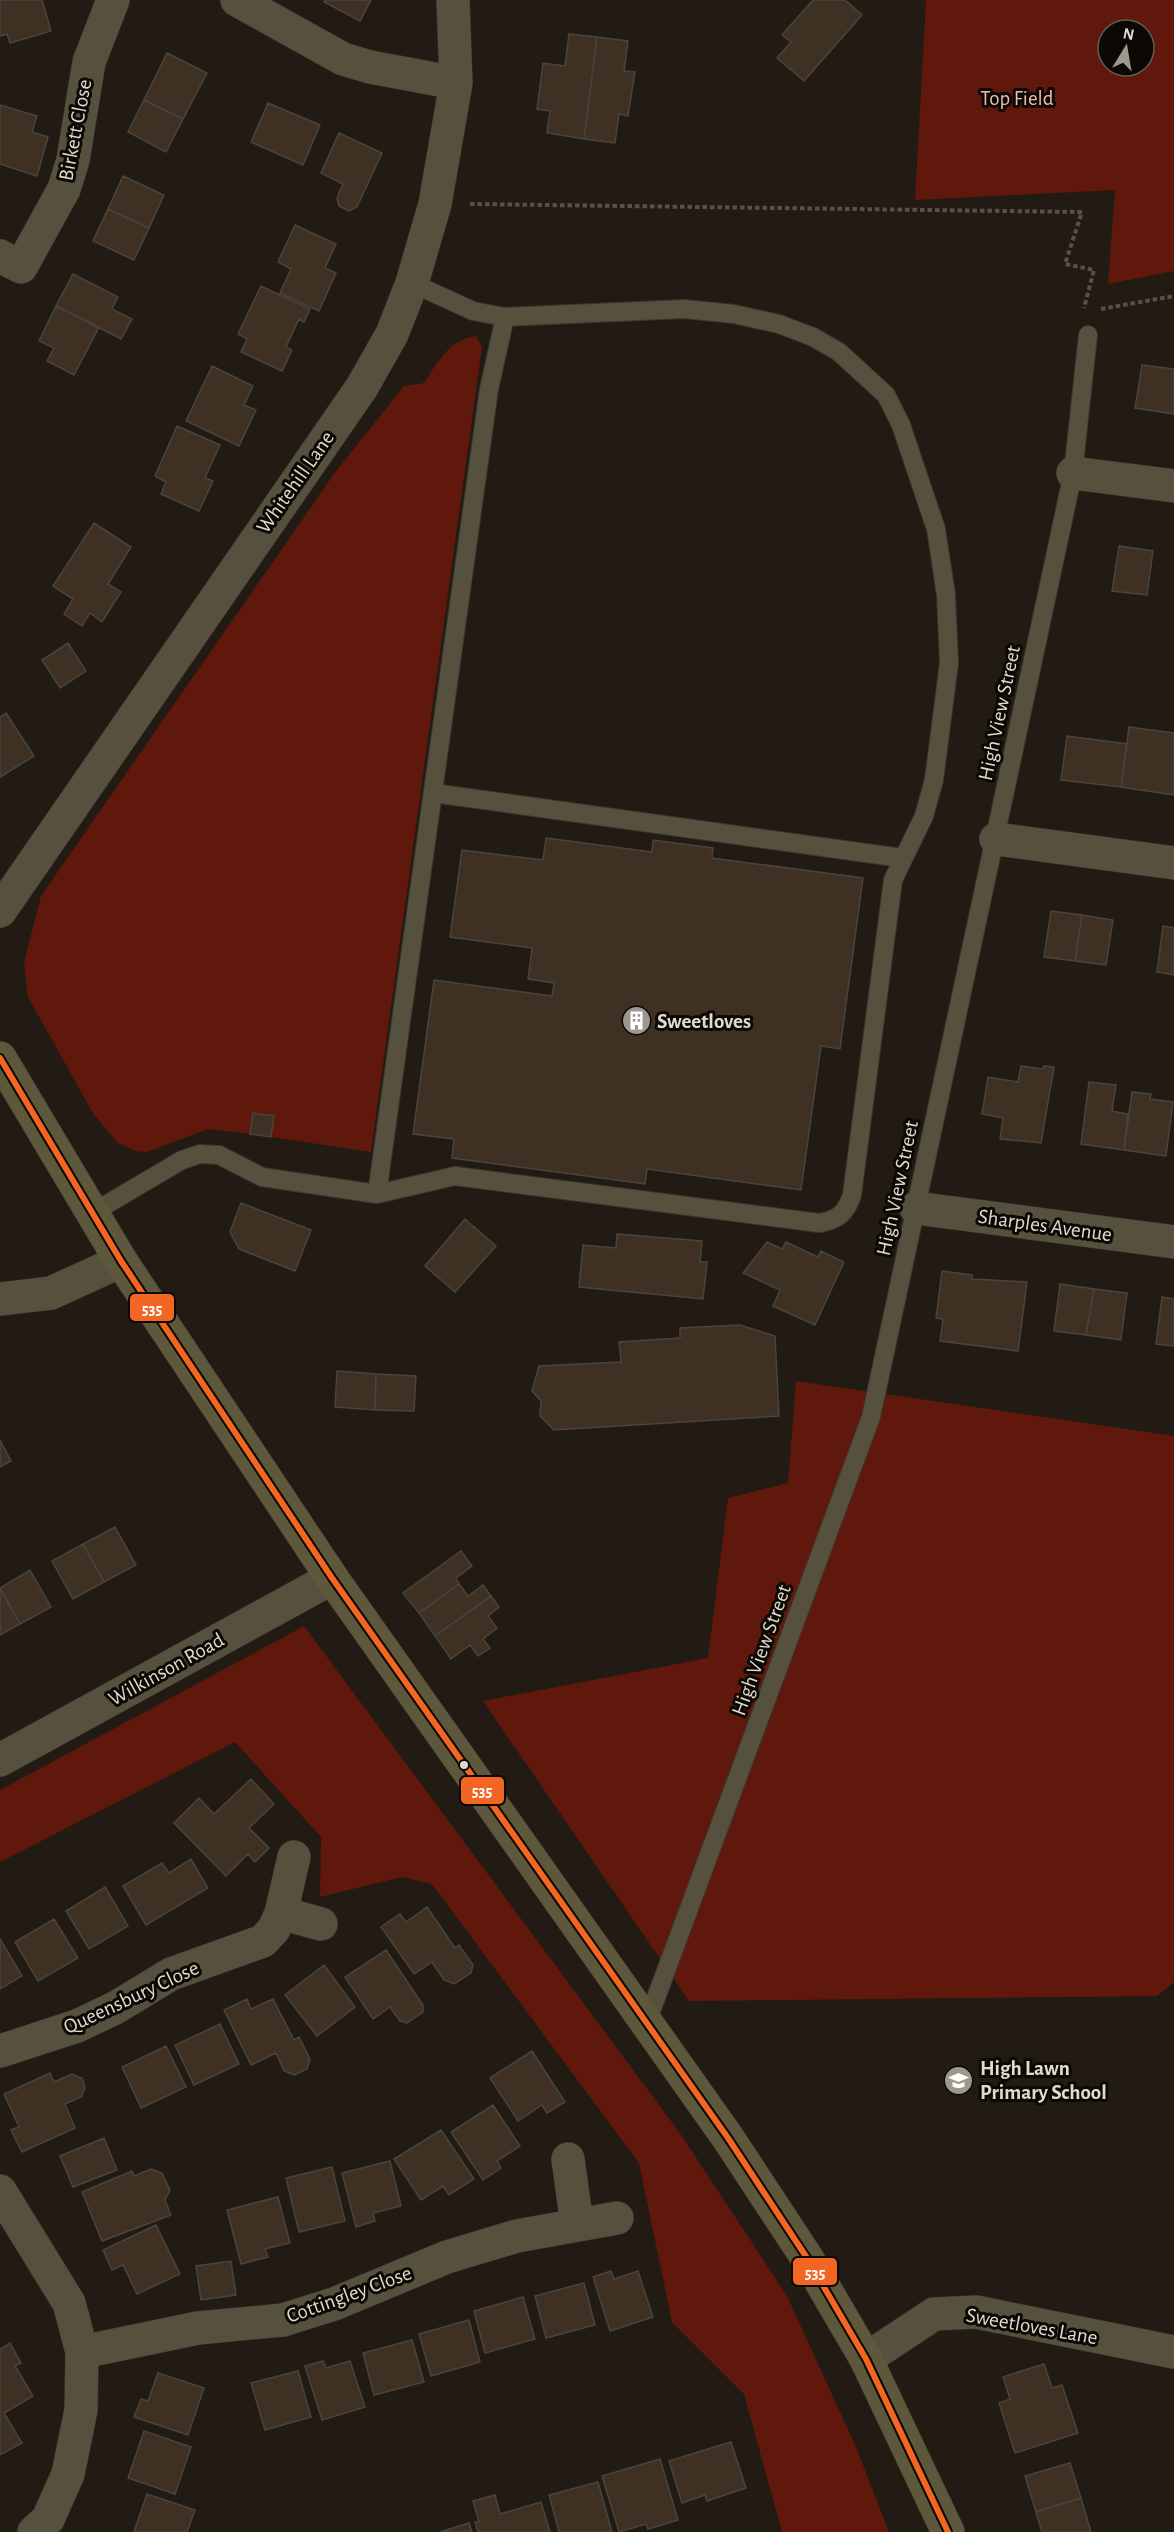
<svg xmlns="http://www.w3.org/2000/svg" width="1174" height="2532" viewBox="0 0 1174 2532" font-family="'Alegreya Sans',sans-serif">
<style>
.green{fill:#60180c;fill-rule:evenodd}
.building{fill:#3e3124;stroke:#4a443e;stroke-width:1.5}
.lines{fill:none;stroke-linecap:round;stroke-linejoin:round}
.lane-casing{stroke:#3b362e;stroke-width:20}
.street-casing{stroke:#3b362e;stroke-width:34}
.primary-casing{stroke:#3b362e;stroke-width:34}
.path{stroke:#575244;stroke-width:4;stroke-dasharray:4.5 3;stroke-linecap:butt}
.lane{stroke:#55513e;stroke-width:18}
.street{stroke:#55513e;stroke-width:33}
.primary{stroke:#5d573c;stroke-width:33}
.bus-1-casing{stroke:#0c0803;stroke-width:10}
.bus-1{stroke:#f26522;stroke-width:6}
.bus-dot{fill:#e1dad0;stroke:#0c0803;stroke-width:2}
.labels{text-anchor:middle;stroke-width:6;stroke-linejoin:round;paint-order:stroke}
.park-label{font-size:21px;fill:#efbcb2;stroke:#0c0803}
.street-label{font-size:21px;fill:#e1dad0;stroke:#0c0803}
.poi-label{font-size:21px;font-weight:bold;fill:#e1dad0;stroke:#0c0803;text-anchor:start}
.line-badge{stroke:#0c0803;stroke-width:2}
.badge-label{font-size:16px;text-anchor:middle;font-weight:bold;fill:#fff}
</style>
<rect width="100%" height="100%" fill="#211b13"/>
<path class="green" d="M926,0H1174V271L1108,284L1115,190L915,200ZM1108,30H1144V66H1108Z
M476,336L482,347L371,1152L271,1137L274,1116L254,1113L250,1134L208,1129L147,1152L135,1151L118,1143L94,1115L28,997L24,962L41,896L336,471L404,386L424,383C439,361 448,340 476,336Z
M796,1381L1174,1436V1982L1157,1996L689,2001L483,1701L708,1658L728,1498L788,1483Z
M304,1626L682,2136L787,2296L856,2447L889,2532H782L744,2394L672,2322L639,2163L432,1884L402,1877L320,1897L321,1837L235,1742L0,1862V1790Z"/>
<path class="building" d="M0,0H42L51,31L10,43L7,34L0,36Z
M325,0H371L360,21L324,2Z
M813,0H845L862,15L804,81L777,58L791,42L782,35Z
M569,34L597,37L584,139L547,133L550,111L537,109L543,63L565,66Z
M597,37L628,41L624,71L635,72L628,116L619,114L615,143L584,139Z
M167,53L207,73L183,119L144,100Z
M144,100L183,119L166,152L128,132Z
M268,103L320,125L303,165L251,142Z
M0,105L37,116L32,132L48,137L37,176L0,164Z
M339,133L382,153L357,207L349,211L339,206L337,198L343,184L321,173Z
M123,176L164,195L149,228L108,209Z
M108,209L149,228L134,260L93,241Z
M295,225L336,244L325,268L336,273L319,311L280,293L291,269L278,262Z
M73,274L118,297L112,309L132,319L121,339L56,306Z
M261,286L310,309L304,322L299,319L286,347L292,350L282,371L241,352L247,339L238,334Z
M56,306L99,327L74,375L47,361L54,348L39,341Z
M1142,365L1174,369V414L1135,408Z
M212,366L253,386L244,405L256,410L239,446L186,421Z
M177,426L220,445L205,478L213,481L199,511L161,494L166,482L155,476Z
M94,523L131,547L108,584L121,592L102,622L90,613L82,626L64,614L73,599L53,586Z
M1119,546L1153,551L1147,595L1112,591Z
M68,643L86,671L60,688L42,660Z
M6,713L34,756L0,777V717Z
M1129,727L1174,733V795L1121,787Z
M1067,736L1127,744L1121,787L1061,780Z
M546,838L652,852L653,840L713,848L712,858L863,878L840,1049L821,1046L801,1190L647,1169L645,1184L452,1158L454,1139L413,1134L434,980L552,996L554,983L528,979L532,948L450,937L462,850L543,860Z
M1051,911L1082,915L1075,961L1044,957Z
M1082,915L1113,920L1106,965L1075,961Z
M1163,926L1174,928V975L1157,972Z
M1021,1066L1043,1069L1044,1066L1054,1067L1041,1143L1000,1139L1003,1118L982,1114L988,1077L1018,1082Z
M1089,1082L1116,1085L1112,1111L1128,1114L1124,1150L1081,1144Z
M1132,1092L1151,1094L1150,1099L1173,1102L1166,1156L1124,1150Z
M253,1113L274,1116L271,1137L250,1134Z
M241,1203L311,1230L295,1271L239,1249L230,1232Z
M465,1219L496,1246L455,1292L425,1266Z
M617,1234L702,1241L700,1262H707L703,1299L579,1287L583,1245L616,1248Z
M767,1242L782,1249L786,1242L818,1257L821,1251L844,1262L815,1325L773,1306L780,1290L743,1273Z
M942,1271L972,1275V1279L1027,1282L1018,1351L940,1341L943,1319L936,1318Z
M1060,1284L1094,1289L1086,1335L1054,1331Z
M1094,1289L1127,1293L1121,1340L1086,1335Z
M1162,1297L1174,1299V1346L1156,1344Z
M740,1325L775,1336L779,1416L554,1430L540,1416L541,1401L532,1391L539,1366L621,1362L619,1342L680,1338V1328Z
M337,1371L376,1374L375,1410L335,1407Z
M376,1374L416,1376L414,1411L375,1410Z
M0,1440L11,1461L0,1467Z
M115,1527L136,1565L104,1582L83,1544Z
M83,1544L104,1582L73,1599L52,1561Z
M461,1551L472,1566L456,1578L459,1584L419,1613L403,1593Z
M30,1570L51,1607L20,1624L0,1588Z
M459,1584L468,1596L483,1585L491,1596L435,1636L419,1613Z
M0,1588L20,1624L0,1635Z
M491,1596L499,1607L488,1616L497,1628L483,1639L490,1648L478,1656L470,1645L451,1659L435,1636Z
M251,1779L274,1804L249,1828L269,1848L255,1862L248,1854L226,1876L174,1823L199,1798L214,1814Z
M191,1859L208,1888L146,1925L123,1886L162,1863L169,1873Z
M105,1887L128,1926L89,1949L66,1911Z
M427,1907L455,1948L459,1945L473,1965L471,1973L454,1984L444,1980L432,1962L414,1974L381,1927L400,1914L406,1922Z
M54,1919L78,1958L38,1981L15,1942Z
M0,1939L22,1976L0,1989Z
M386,1950L423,2005V2012L407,2023L400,2021L390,2007L373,2019L345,1977Z
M324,1965L355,2007L317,2036L285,1995Z
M247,1999L251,2009L273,1999L294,2040L299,2037L310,2059L307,2069L294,2075L284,2071L276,2053L251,2065L224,2010Z
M220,2024L239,2064L194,2085L175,2045Z
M166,2046L186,2087L141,2108L122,2067Z
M532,2051L565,2102L547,2113L542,2105L518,2121L490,2078Z
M50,2073L54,2082L72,2074L82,2078L85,2088L81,2097L65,2104L75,2128L22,2152L11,2130L19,2127L4,2094Z
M493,2105L520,2146L497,2161L501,2168L483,2180L451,2132Z
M441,2130L474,2179L449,2195L443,2186L421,2200L394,2159Z
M104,2138L117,2170L73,2187L60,2156Z
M390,2161L401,2206L373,2213L375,2221L356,2227L342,2173Z
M332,2167L345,2221L299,2232L286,2178Z
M151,2169L162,2173L170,2190L165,2200L171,2215L102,2241L82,2192L132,2171L134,2176Z
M278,2197L290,2243L265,2249L268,2257L241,2264L227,2210Z
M156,2225L180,2274L137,2294L123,2265L112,2270L103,2250Z
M231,2261L236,2295L201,2300L196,2266Z
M611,2271L614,2279L638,2271L653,2317L610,2331L593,2277Z
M584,2283L595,2325L546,2338L535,2296Z
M523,2297L535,2339L485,2353L474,2311Z
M469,2320L480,2362L431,2376L419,2334Z
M412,2340L424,2382L374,2395L363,2353Z
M10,2343L21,2363L15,2366L33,2396L4,2413L22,2443L0,2455V2349Z
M323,2361L326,2368L350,2361L365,2407L322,2420L305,2366Z
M1044,2364L1052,2388L1062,2385L1078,2433L1015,2453L999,2403L1010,2399L1003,2377Z
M298,2371L311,2417L265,2430L251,2383Z
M158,2373L204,2388L188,2435L134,2417L141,2399L148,2401Z
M144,2431L191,2447L175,2494L128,2478Z
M731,2442L746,2488L707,2501L705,2495L682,2503L669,2461Z
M660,2459L678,2520L648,2529L646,2524L619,2532L602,2476Z
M1070,2463L1081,2498L1036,2512L1025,2476Z
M598,2482L612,2532H559L549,2495Z
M147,2494L195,2510L187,2532H134Z
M495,2495L500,2514L541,2502L550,2532H478L475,2522H479L473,2501Z
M1081,2498L1091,2532H1042L1036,2512Z
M469,2523L472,2532H440Z"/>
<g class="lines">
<defs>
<path id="lane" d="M433,793L902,858
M377,1194L489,389L505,317
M92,1213L182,1160L200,1154L219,1155L262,1177L377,1194L455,1176L819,1223C838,1220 846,1213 852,1195L893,880L924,816L934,780L949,663L946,595L936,529L901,425L886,395L839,352L813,337L779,324L734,314L684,309L505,317L473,311L412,283
M647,2022L871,1417L1073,473L1088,335"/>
<path id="street" d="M237,0L343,59L370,67L456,83
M0,256L21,267L64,189L73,160L89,62L113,0
M1073,473L1174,486
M996,839L1174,863
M0,911L362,387L392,334L412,283L435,204L456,83L453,0
M916,1208L1174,1242
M0,1299L51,1293L121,1261
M0,1760L332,1578
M281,1913L321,1924
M0,2051L77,2026L115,2008L171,1974L263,1941L274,1929L281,1913L294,1857
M568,2159L577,2225
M0,2191L69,2303L82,2352L81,2410L68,2474L48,2519L34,2532
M82,2352L198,2328L283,2320L334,2304L447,2257L517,2236L617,2218
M866,2359L934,2314L976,2312L1174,2352"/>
<path id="primary" d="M0,1058L121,1261L332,1578L728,2138L807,2258L866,2359L948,2532"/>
</defs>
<use href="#lane" class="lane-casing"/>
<use href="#street" class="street-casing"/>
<use href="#primary" class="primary-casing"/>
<path class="path" d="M470,204L1082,212L1065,264L1094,270L1084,308
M1101,309L1174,296"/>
<use href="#lane" class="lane"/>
<use href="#street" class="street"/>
<use href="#primary" class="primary"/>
<defs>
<path id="bus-1" d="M0,1058L121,1261L332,1578L728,2138L807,2258L866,2359L948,2532"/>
</defs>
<use href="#bus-1" class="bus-1-casing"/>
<use href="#bus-1" class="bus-1"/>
</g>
<defs>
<symbol id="building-disc" viewBox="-11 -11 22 22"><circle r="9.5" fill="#9e978e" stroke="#0c0803"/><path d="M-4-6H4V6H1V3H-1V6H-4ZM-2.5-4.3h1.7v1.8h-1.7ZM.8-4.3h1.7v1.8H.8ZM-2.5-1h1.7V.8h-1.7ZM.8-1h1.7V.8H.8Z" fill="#fff"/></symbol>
<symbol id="school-disc" viewBox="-11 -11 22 22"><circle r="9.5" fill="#9e978e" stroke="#0c0803"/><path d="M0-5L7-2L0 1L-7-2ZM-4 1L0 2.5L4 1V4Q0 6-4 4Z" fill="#fff"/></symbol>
</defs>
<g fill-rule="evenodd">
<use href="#building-disc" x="620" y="1004" width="33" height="33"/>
<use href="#school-disc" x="942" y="2064" width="33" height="33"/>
</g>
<circle class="bus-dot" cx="464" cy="1765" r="5"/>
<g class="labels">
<g class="park-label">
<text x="1017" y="105">Top Field</text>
</g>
<g class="street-label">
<text transform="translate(75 130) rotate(-79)" y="7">Birkett Close</text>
<text transform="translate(295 482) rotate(-55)" y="7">Whitehill Lane</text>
<text transform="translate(999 713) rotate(-78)" y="7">High View Street</text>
<text transform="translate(897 1188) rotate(-78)" y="7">High View Street</text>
<text transform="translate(1045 1225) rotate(8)" y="7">Sharples Avenue</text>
<text transform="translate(761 1650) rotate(-70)" y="7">High View Street</text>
<text transform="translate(166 1669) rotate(-29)" y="7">Wilkinson Road</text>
<text transform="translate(131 1997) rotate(-25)" y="7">Queensbury Close</text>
<text transform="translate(349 2294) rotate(-20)" y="7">Cottingley Close</text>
<text transform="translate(1032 2326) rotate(10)" y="7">Sweetloves Lane</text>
</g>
<g class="poi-label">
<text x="657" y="1028">Sweetloves</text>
<text x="980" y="2075">High Lawn<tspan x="980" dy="24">Primary School</tspan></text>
</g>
</g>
<g class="line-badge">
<rect x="129" y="1293" width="46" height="29" rx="6" fill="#f26522"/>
<rect x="460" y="1776" width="45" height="29" rx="6" fill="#f26522"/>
<rect x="792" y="2257" width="46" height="29" rx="6" fill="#f26522"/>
</g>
<g class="badge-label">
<text x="152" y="1314">535</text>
<text x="482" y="1796">535</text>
<text x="815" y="2278">535</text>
</g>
<g transform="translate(1126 48) rotate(11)"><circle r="28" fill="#0c0803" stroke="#615c55" stroke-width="1.5"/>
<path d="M0-4.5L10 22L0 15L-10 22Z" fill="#9e978e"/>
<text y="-9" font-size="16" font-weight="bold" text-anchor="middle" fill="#e1dad0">N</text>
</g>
</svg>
